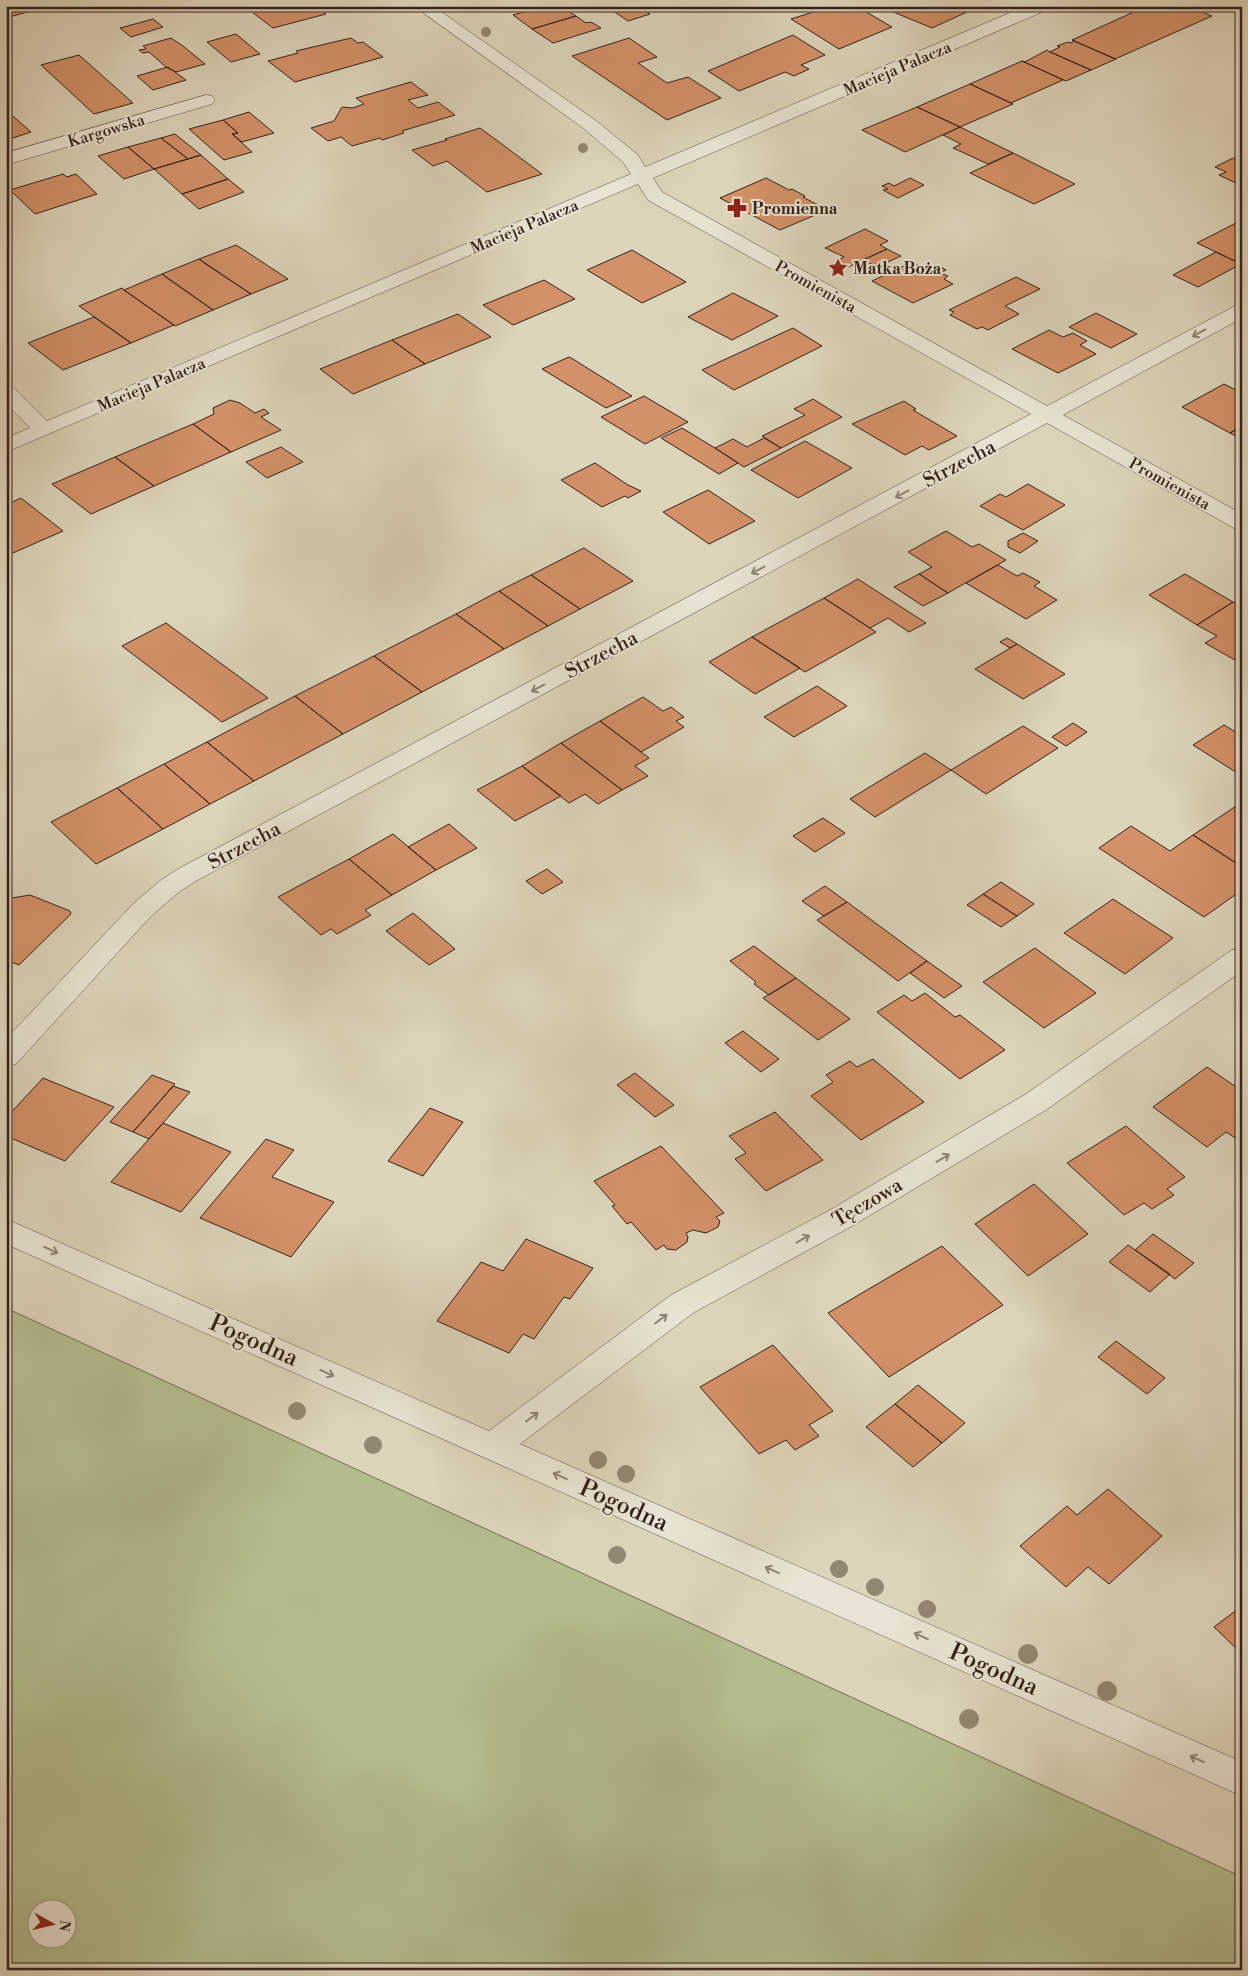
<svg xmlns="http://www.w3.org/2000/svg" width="1248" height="1976" viewBox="0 0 1248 1976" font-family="'Libre Bodoni',serif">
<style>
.green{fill:#b4bc8d;stroke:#746e54;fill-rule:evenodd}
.building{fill:#d49169;stroke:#34211a}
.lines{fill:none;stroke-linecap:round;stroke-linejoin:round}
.minor-casing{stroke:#5e4e42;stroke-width:1}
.minor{fill:#e9e4d3;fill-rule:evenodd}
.tree{fill:#928772}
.oneway{stroke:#8e8276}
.labels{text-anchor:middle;stroke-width:4;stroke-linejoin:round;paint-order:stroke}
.far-street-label{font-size:16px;fill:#34211a;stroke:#e9e4d3}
.far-poi-label{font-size:16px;font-weight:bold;fill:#34211a;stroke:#e9e4d3;text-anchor:start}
.street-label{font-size:20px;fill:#34211a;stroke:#e9e4d3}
.near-street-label{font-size:24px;fill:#34211a;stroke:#e9e4d3}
</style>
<rect width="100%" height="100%" fill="#ddd5bb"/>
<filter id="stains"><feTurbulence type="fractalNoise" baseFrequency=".004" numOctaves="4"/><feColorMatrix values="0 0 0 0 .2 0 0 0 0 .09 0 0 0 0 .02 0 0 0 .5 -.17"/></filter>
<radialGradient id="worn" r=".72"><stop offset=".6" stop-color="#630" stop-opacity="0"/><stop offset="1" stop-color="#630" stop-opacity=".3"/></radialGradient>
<path class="green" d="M6,1308L1242,1877V1970H6ZM38,1908H68V1938H38Z"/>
<path class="building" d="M6,6H49L6,18Z
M256,6H315L326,14L273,28L248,9Z
M573,6L576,8L568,11L576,16L532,29L513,15L541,7Z
M637,6L650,14L628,21L607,7Z
M832,6H856L892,27L839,49L791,19Z
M901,6H977L978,7L932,28L891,11Z
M1147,6H1188L1212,16L1115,59L1072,40Z
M576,16L586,23L591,22L601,28L553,43L532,29Z
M153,19L163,27L131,37L120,28Z
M236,34L260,54L231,62L207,42Z
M793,35L825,55L801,65L809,69L794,76L785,72L739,91L708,71Z
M171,38L183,46L205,64L176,72L166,67L149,52L143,53L139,50L146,49L143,46Z
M351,38L358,43L363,42L383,57L295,82L268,61L298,53L296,51Z
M629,38L657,57L638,63L667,83L688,77L721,98L667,120L572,56Z
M1072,40L1116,59L1091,70L1050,52L1060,47L1057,46L1068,42L1071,43L1075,41Z
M1047,50L1050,52L1091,70L1066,81L1022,61L1025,62Z
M79,55L133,103L94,114L41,65Z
M1022,61L1063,80L1011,103L970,84Z
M168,67L186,80L153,90L137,76Z
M411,82L428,95L408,100L418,108L438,102L455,115L402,131L404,133L382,140L380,138L352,146L341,137L328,141L311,128L334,121L342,107L353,108L364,104L356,98Z
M970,84L1013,104L960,127L917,107Z
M917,107L960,127L905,152L862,130Z
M6,110L31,132L13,138L10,134L6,135Z
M249,112L274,133L242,142L232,134L238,133L223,120Z
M223,120L238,133L232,134L252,152L224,160L189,129Z
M960,127L1013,153L988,164L953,148L961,144L943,135Z
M480,128L499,142L542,174L487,192L447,161L433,166L412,150L447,140L445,139Z
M175,134L201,155L188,159L161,138Z
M161,138L188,159L154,169L128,147Z
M128,147L154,169L124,179L98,156Z
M1013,153L1075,184L1034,204L970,173Z
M201,155L228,179L182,194L154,169Z
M1233,158L1242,162V186L1219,175L1226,172L1215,167Z
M63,174L67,177L76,174L97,194L35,214L10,190Z
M766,178L789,190L792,189L805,196L803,197L827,210L780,230L720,198Z
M910,178L924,185L898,198L883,190L888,189L882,186L889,183L894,186Z
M228,179L244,192L199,209L182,194Z
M1236,223L1242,226L1241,264L1197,243Z
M865,229L888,241L880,245L887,249L848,267L837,261L844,257L825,248Z
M236,245L244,250L288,279L251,294L199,259Z
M887,249L901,256L877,267L863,260Z
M632,250L686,282L642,303L587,270Z
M1216,252L1241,264L1198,287L1173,275Z
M199,259L207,265L251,294L213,310L162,274Z
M912,262L922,267L926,265L933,269L939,266L946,270L940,273L948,276L944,279L953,284L913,303L872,281Z
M162,274L170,280L213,310L175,326L124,290Z
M1016,277L1040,289L1005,306L1019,314L988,330L982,327L977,329L950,315L954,312L949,310Z
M544,280L575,299L513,325L483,305Z
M122,288L124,290L174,325L131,343L79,306Z
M733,293L778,316L732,340L688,317Z
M1096,313L1137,334L1111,348L1069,327Z
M458,314L491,337L425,364L392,340Z
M94,317L131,343L63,370L28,343Z
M793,328L822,346L734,390L702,370Z
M1049,330L1063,337L1073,333L1087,341L1080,345L1096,354L1058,373L1012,349Z
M392,340L425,364L353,394L320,369Z
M569,357L573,359L632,396L606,408L542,369Z
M1224,384L1242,393V426L1230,433L1182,407Z
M644,396L688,422L645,444L601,417Z
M813,399L842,417L781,448L762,436L805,415L794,409Z
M230,400L240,403L255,413L264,409L269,413L261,417L281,430L231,452L193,424L214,414L213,408Z
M904,401L916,409L913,410L957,436L929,450L922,446L905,455L852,424Z
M193,424L231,452L154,486L115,457Z
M1242,426V439L1230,433Z
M682,428L715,448L738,463L719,474L661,438Z
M764,438L781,448L744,467L715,448L733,439L747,447Z
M805,441L852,468L798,498L751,470Z
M281,447L303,462L267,478L246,462Z
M115,457L154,486L91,514L52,484Z
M595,463L628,485L641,491L628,498L625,496L602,507L561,480Z
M1028,484L1065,505L1023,530L980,506L1000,494L1006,497Z
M708,490L755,521L709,544L663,512Z
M21,498L63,531L6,556V505Z
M946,531L972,547L979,544L1006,560L948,593L919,574L932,567L908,552Z
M1023,533L1038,541L1020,553L1008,547V541Z
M584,548L633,581L580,609L531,575Z
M998,565L1017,576L1023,573L1040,582L1034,586L1057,600L1026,619L966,583Z
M919,574L948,593L923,606L894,587Z
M1185,574L1233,602L1197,625L1149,595Z
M531,575L580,609L548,626L499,591Z
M858,579L926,623L909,632L888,618L870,628L824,598Z
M499,591L548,626L504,649L456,614Z
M824,598L876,632L805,672L752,637Z
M1233,602L1242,607V664L1205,643L1217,636L1197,625Z
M456,614L504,649L422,692L374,656Z
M166,623L268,698L222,722L122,646Z
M752,637L800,668L755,694L709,662Z
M1007,638L1017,644L1010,648L1000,642Z
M1017,644L1065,674L1023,699L975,669Z
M374,656L422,692L343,734L295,696Z
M817,686L847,706L794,737L764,717Z
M295,696L343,734L254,781L207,742Z
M643,697L663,711L671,707L684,717L676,721L684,727L641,752L600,721Z
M600,721L649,758L635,766L648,776L622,790L561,743Z
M1073,723L1087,732L1066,746L1052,737Z
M1224,725L1242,736V776L1193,745Z
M1023,726L1058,748L986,794L951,770Z
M207,742L254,781L210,804L164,764Z
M561,743L606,778L622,790L598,804L585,794L569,803L522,766Z
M925,753L951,770L875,817L850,799Z
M164,764L210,804L163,829L117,788Z
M522,766L561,796L515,821L477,790Z
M117,788L163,829L96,864L51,822Z
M1242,802V867L1193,835Z
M823,818L845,833L815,852L793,836Z
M449,824L477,848L436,870L408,847Z
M1131,826L1170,851L1193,835L1242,867V890L1204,917L1099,848Z
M393,834L436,870L392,895L349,859Z
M349,859L392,895L365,910L371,915L337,934L331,929L321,935L278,897Z
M547,869L563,882L542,894L526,881Z
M1001,882L1034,904L1017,916L983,894Z
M825,886L847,902L824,916L802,901Z
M983,894L1017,916L1001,927L967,905Z
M30,895L70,911L71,914L19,965L6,960V904L12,898Z
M1113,899L1173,938L1125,974L1064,933Z
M847,902L927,961L898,981L817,920Z
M413,913L455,949L429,965L386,931Z
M754,946L796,978L769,995L754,984L756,982L730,961Z
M1035,948L1096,993L1044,1028L983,982Z
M927,961L962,986L944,998L910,973Z
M796,978L850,1019L818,1040L763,998Z
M925,993L955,1017L960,1015L1005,1050L960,1079L877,1012L904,995L912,1001Z
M743,1031L779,1059L761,1072L725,1043Z
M873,1059L924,1102L861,1140L811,1096L833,1082L826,1075L850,1061L857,1067Z
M1207,1067L1242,1091V1142L1226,1132L1207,1147L1153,1107Z
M635,1073L674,1105L655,1117L617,1085Z
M152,1075L175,1084L133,1132L110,1122Z
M43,1078L114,1107L65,1161L6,1136V1118Z
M173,1086L190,1092L149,1139L133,1132Z
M430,1108L463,1122L423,1176L388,1161Z
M775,1112L823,1160L766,1191L735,1159L746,1153L729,1136Z
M163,1123L231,1152L181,1212L111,1182Z
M1126,1126L1185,1177L1167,1189L1174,1195L1152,1209L1144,1203L1124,1215L1067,1163Z
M266,1139L294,1150L272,1177L334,1202L291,1257L200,1218Z
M661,1146L724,1213L716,1217L720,1221L718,1227L706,1233L693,1230L686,1233L688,1237L687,1242L676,1250L667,1249L664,1245L656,1250L631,1222L627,1224L612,1206L615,1205L594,1181Z
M1034,1184L1088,1234L1028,1276L975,1224Z
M1153,1234L1194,1263L1175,1279L1135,1250Z
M526,1239L593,1268L570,1299L564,1297L534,1339L523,1334L509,1353L437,1321L481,1262L503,1271Z
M1128,1245L1170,1274L1150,1292L1109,1262Z
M942,1246L1003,1305L889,1377L828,1313Z
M1116,1341L1165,1378L1147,1394L1098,1357Z
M773,1345L833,1411L809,1425L819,1436L795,1450L786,1440L759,1454L700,1387Z
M918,1385L965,1423L942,1443L895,1404Z
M895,1404L942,1443L913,1467L866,1427Z
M1108,1489L1162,1536L1109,1584L1088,1567L1066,1587L1020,1546L1067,1506L1077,1515Z
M1242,1606V1654L1214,1627Z"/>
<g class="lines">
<defs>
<path id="minor" d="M414,6H433L595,120L637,154L645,167L1026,6H1049L1047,10L653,178L662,192L1047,406L1235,306L1242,304V318L1063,415L1242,514V530L1234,528L1047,423L196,881L179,892L151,916L16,1064L6,1067V1039L133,904L161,880L178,869L1031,414L648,200L638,184L6,452V438L30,428L6,403V385L13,387L47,421L631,174L623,162L583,128Z
M206,95L212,96L215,100L212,104L6,165V153Z
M1242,948V971L1046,1110L852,1226L693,1313L520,1444L1242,1762V1796L6,1244V1219L489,1431L671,1295L830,1210L1026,1094L1232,950Z"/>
</defs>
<use href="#minor" class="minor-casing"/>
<use href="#minor" class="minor"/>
</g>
<g class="tree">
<circle cx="486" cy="32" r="5"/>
<circle cx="583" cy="148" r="5"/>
<circle cx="297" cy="1411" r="9"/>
<circle cx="373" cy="1445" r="9"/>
<circle cx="598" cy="1460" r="9"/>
<circle cx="626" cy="1474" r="9"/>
<circle cx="617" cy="1555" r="9"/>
<circle cx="839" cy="1569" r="9"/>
<circle cx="875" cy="1587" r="9"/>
<circle cx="927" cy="1609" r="9"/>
<circle cx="1028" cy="1654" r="10"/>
<circle cx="1107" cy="1691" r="10"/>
<circle cx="969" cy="1719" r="10"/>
</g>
<defs><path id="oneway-shaft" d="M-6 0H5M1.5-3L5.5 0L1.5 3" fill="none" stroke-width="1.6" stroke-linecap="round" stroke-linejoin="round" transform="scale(1.25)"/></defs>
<g class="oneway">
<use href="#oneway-shaft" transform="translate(1199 333) rotate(152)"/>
<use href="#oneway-shaft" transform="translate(902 494) rotate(152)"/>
<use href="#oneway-shaft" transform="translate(758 570) rotate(152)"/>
<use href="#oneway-shaft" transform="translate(538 688) rotate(152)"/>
<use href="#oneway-shaft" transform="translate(943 1158) rotate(-31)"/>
<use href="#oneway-shaft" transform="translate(803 1239) rotate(-29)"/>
<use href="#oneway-shaft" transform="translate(51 1250) rotate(24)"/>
<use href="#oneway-shaft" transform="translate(661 1319) rotate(-37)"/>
<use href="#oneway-shaft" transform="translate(327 1373) rotate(24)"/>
<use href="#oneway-shaft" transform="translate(532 1417) rotate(-37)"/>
<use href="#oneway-shaft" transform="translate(560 1476) rotate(-156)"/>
<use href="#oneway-shaft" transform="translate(772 1570) rotate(-156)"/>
<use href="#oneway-shaft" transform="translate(921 1636) rotate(-156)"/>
<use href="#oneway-shaft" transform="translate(1197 1759) rotate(-156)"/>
</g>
<defs>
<symbol id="pharmacy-bare" viewBox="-9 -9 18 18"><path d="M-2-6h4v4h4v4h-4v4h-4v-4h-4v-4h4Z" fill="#8f2418" stroke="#e9e4d3" stroke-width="2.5" paint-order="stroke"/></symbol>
<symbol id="sight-bare" viewBox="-9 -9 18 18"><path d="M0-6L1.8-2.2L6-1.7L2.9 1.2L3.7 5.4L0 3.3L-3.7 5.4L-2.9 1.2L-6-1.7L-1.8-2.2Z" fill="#8f2418" stroke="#e9e4d3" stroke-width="2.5" paint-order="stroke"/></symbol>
</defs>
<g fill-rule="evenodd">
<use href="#pharmacy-bare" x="723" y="194" width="28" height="28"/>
<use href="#sight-bare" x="824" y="254" width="28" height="28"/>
</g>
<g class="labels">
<g class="far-street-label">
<text transform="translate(897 68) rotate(-23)" y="6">Macieja Palacza</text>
<text transform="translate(106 130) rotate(-17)" y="6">Kargowska</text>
<text transform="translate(524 226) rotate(-23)" y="6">Macieja Palacza</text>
<text transform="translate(816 286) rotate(29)" y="6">Promienista</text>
<text transform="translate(151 384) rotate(-23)" y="6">Macieja Palacza</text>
<text transform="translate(1170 483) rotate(29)" y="6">Promienista</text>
</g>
<g class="far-poi-label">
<text x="752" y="214">Promienna</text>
<text x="853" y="274">Matka Boża</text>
</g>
<g class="street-label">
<text transform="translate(959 463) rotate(-28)" y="7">Strzecha</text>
<text transform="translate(601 654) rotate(-28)" y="7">Strzecha</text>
<text transform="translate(244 845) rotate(-28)" y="7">Strzecha</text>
<text transform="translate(867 1202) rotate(-30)" y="7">Tęczowa</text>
</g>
<g class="near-street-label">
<text transform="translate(254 1340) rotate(24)" y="8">Pogodna</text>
<text transform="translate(624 1505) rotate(24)" y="8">Pogodna</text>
<text transform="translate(994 1669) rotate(24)" y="8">Pogodna</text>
</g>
</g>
<rect width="1248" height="1976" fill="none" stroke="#ddd5bb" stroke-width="25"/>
<rect x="8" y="8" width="1233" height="1961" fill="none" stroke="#34211a" stroke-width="2.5"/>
<rect x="12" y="12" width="1223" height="1951" fill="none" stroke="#34211a"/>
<g transform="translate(52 1924) rotate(98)"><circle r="24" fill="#e9e4d3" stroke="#a19689"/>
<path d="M0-4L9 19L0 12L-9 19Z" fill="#8f2418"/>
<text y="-8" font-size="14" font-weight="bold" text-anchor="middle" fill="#34211a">N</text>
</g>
<rect width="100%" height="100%" filter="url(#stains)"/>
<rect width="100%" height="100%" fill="url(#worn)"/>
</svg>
